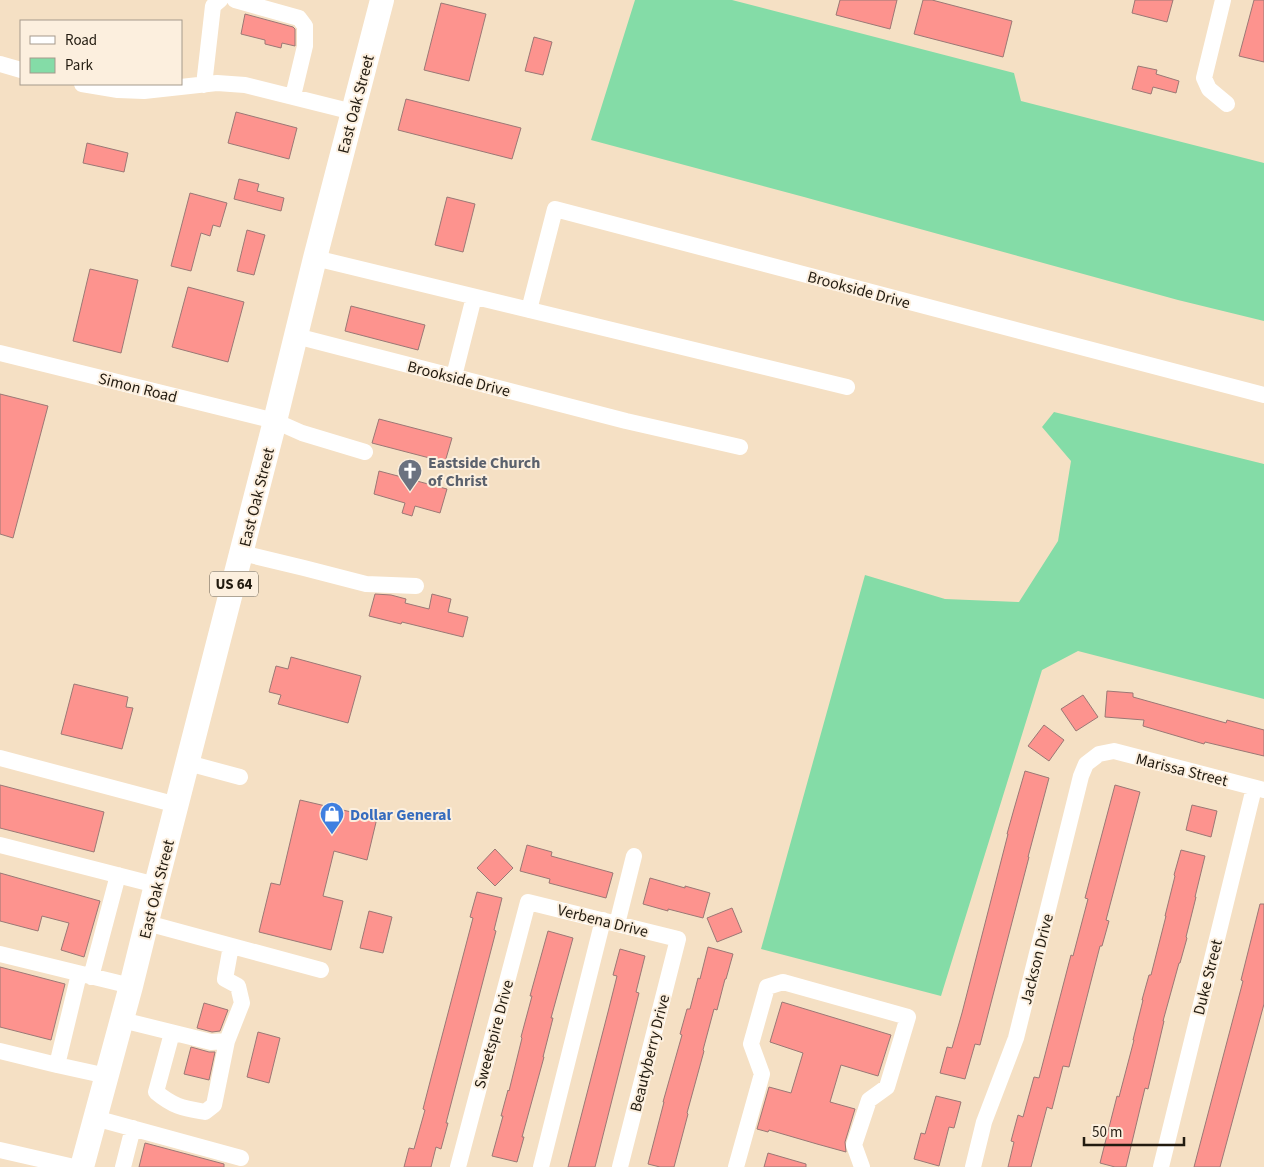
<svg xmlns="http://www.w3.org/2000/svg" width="1264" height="1167" viewBox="0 0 1264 1167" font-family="'Source Sans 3',sans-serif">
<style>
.green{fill:#84dca7}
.building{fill:#fd938e;stroke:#9b7875}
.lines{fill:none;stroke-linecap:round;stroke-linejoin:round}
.minor{stroke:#fff;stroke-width:16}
.highway{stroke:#fff;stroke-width:24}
.labels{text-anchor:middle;stroke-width:4;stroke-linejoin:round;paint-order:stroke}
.shield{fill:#fcefde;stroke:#635b4e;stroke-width:1}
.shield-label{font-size:15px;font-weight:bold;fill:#221b10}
.street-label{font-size:16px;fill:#221b10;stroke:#fcefde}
.worship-label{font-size:16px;font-weight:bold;fill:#5b616d;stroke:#fcefde;text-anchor:start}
.shop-label{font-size:16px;font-weight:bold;fill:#366cbe;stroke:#fcefde;text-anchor:start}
</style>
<rect width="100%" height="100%" fill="#f5e0c4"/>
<path class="green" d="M635,0H732L1014,73L1021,101L1264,163V321L1178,300L804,197L591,140Z
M1054,412L1264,464V699L1078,651L1042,670L941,996L761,949L865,575L945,599L1019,602L1058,541L1071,461L1042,427Z"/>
<path class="building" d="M840,0H897L890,29L836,15Z
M923,0H932L1012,21L1003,57L914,34Z
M1135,0H1173L1167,22L1132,13Z
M1254,0H1264V62L1239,56Z
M441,3L486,14L469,81L424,70Z
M245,14L293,27L295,29V46L282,43L281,48L265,44V40L241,34Z
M534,37L552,42L543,75L525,71Z
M1138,66L1157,70L1156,74L1179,81L1176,93L1153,87L1151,94L1132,89Z
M406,99L521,128L512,159L398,130Z
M236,112L297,128L289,159L228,143Z
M87,143L128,153L124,172L83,163Z
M239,179L259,184L257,191L284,198L281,211L234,199Z
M190,193L227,203L220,227L213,225L210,236L201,233L191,271L171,266Z
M447,197L475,204L463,252L435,245Z
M247,230L265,235L254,275L237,271Z
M90,269L138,280L121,353L73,341Z
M188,287L244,302L228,362L172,347Z
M351,306L425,325L418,350L345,331Z
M0,394L48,406L13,538L0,534Z
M379,419L452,438L445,462L372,443Z
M379,471L447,489L440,513L415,506L412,516L402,513L405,503L374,494Z
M375,594L391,595L406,599L405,603L429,609L432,594L451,599L448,612L468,617L463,637L402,622L401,624L369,616Z
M291,657L361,676L348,723L278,704L281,695L269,692L276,666L288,669Z
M74,684L128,697L126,707L133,708L122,749L61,734Z
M1107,691L1133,693V697L1226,723L1227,720L1264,730V756L1205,742L1204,744L1143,726L1144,720L1105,717Z
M1083,695L1098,717L1076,731L1061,709Z
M1044,725L1064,740L1049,761L1028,746Z
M1025,771L1049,778L1028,857H1029L980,1045L975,1044L965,1079L940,1073L947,1047L952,1048L962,1013L1008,834H1007L1014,809Z
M0,785L104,812L94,852L0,828Z
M1115,785L1140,792L1106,920L1109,921L1102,946H1100L1069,1067L1063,1066L1052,1109L1047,1107L1031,1167H1008L1014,1142L1011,1141L1018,1115L1023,1117L1034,1077L1039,1078L1071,955L1073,956L1088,899L1085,898Z
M300,800L377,818L367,860L334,851L323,896L343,901L331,950L259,932L271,883L280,885Z
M1192,805L1217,811L1211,837L1186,830Z
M527,845L552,852L551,856L613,873L606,898L549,883L550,879L520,871Z
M495,849L513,868L495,886L477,868Z
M1181,850L1205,856L1195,897H1196L1186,937L1187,938L1180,963H1179L1163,1021H1164L1148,1089L1145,1088L1126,1167H1115L1100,1163L1117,1096L1119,1097L1134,1040H1133L1143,1000H1142L1149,975H1151L1166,916H1165L1175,876L1174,875Z
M0,873L100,901L84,957L61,950L69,923L42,916L38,931L0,921Z
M650,878L685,888V886L710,893L703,918L668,909V911L643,904Z
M477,892L502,898L494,930L496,931L446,1123H448L441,1149L436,1147L431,1167H404L409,1148L414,1149L425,1110L423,1109L431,1078L473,918L470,917Z
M1260,904H1264V1004L1220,1167H1194L1243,981L1241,980Z
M732,908L742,932L717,942L707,918Z
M369,911L392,917L383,953L360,948Z
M548,931L573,938L551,1018H553L543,1057H544L522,1137H524L517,1162L492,1156L503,1116H501L508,1090L509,1091L522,1038L521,1037L532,996H530Z
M708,947L733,954L726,979H725L717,1010L714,1009L703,1050L704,1051L687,1113L688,1114L674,1167H660L648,1164L664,1102H663L682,1035L680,1034L687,1009H690L698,978L700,979Z
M620,949L645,956L636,992L639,993L595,1167H568L608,1012L617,976L613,975Z
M0,967L65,984L51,1040L0,1027Z
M782,1002L891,1035L878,1076L841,1065L830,1102L855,1109L845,1142L846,1152L817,1144L769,1130L768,1132L757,1129L769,1087L791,1093L803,1053L770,1042Z
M204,1003L228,1010L220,1031L212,1032L197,1028Z
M258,1032L280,1038L269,1083L247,1077Z
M191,1047L209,1052H215L209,1080L184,1074Z
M936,1096L961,1102L954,1128L949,1127L939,1166L914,1159L921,1133L925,1134Z
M145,1143L224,1164V1167H139Z
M768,1153L806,1164V1167H764Z"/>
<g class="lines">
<path class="minor" d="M235,0L299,18L305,26V46L293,96
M1223,0L1204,78L1209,89L1227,104
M0,64L21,70
M82,84L118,90L144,91L217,83L245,85L353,112
M204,85L213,6L220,0
M315,258L847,387
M529,310L555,209L1264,395
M296,336L626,421L740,447
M0,353L275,421L302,433L365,452
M454,376L474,297
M242,553L304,568L366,584L416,586
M0,758L177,805
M188,763L240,777
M0,845L156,885
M147,923L321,970
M617,924L634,856
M0,954L131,986
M91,977L118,875
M122,1020L211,1042L227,1041L242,1003L238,986L225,979L231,946
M172,1033L156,1092C174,1107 183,1108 205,1112L214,1105L227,1041
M0,1051L57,1065L79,974
M57,1065L107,1076
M95,1118L241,1158
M0,1150L74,1167
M123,1167L133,1128
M458,1167L528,902L678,939L620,1167
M541,1167L603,920
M736,1167L762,1074L751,1044L767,987L783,982L908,1017L887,1087L869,1100L854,1145L862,1167
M973,1167L984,1122L1016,1038L1081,776L1086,764L1099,754L1114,751L1264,790
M1161,1167L1254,788"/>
<path class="highway" d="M82,1167L131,986L156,885L275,421L315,258L382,0"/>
</g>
<defs>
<symbol id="church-pin" viewBox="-11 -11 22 30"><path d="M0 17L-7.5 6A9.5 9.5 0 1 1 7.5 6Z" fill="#6b7280" stroke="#fcefde"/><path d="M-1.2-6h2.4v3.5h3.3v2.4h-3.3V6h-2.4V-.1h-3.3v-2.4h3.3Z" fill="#fff"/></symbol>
<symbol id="shop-pin" viewBox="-11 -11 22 30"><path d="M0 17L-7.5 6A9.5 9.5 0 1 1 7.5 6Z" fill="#3f7fe0" stroke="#fcefde"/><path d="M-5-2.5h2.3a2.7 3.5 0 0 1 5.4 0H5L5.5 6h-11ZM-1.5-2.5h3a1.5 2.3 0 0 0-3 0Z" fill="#fff"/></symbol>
</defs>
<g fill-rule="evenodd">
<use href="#church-pin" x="396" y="457" width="28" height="38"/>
<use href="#shop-pin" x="318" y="800" width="28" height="38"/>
</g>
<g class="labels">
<rect class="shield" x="210" y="571.5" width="48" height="25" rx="4"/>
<g class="shield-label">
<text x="234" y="589">US 64</text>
</g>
<g class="street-label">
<text transform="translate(355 104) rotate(-75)" y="6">East Oak Street</text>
<text transform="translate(859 289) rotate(15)" y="6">Brookside Drive</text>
<text transform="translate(459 378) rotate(14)" y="6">Brookside Drive</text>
<text transform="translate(138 387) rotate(14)" y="6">Simon Road</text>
<text transform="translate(256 497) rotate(-76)" y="6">East Oak Street</text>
<text transform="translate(1182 769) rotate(14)" y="6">Marissa Street</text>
<text transform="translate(156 889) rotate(-76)" y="6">East Oak Street</text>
<text transform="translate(603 920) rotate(14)" y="6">Verbena Drive</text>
<text transform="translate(1036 959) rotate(-76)" y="6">Jackson Drive</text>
<text transform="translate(1207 977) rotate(-76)" y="6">Duke Street</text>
<text transform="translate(493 1034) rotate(-75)" y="6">Sweetspire Drive</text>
<text transform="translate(649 1053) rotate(-76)" y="6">Beautyberry Drive</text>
</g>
<g class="worship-label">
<text x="428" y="468">Eastside Church<tspan x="428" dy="18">of Christ</tspan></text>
</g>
<g class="shop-label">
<text x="350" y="820">Dollar General</text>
</g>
</g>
<rect x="20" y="20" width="162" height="65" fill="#fcefde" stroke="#a59a8c"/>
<rect x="30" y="36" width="25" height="8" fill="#ffffff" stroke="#a59a8c"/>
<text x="65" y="45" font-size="15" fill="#221b10">Road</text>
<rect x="30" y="58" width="25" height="15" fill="#84dca7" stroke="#a59a8c"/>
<text x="65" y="70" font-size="15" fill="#221b10">Park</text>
<path d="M1084 1137v8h100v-8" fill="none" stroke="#221b10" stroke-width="2.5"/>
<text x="1092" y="1137" font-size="15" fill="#221b10" stroke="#fcefde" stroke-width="4" paint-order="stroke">50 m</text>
</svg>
